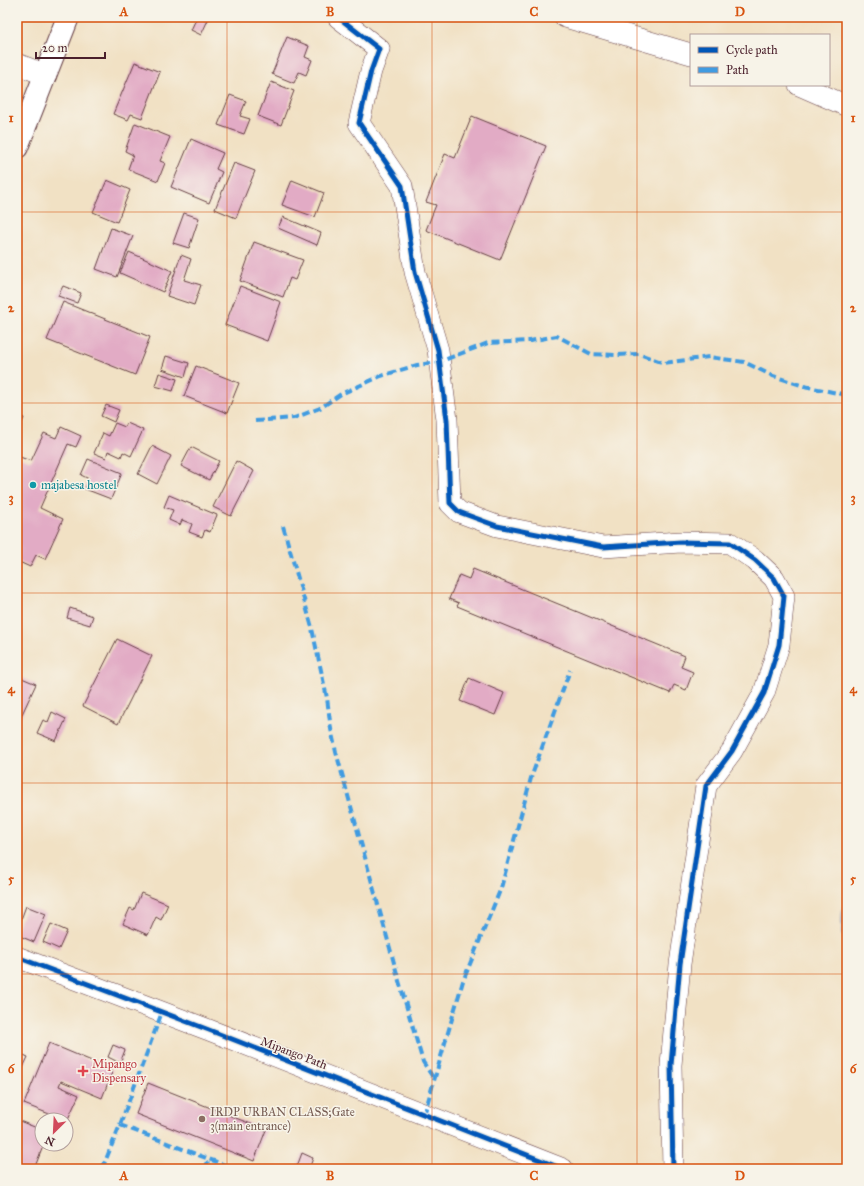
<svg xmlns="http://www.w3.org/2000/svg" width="864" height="1186" viewBox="0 0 864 1186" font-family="'IM FELL Great Primer',serif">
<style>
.water{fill:#82b4ef;stroke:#666a8d}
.building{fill:#e2abc5}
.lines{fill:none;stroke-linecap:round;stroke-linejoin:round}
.minor-casing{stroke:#633c42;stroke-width:22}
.trunk-casing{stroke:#633c42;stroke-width:24}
.minor{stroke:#fff;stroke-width:21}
.trunk{stroke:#fff;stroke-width:22}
.quiet{stroke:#409be1;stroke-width:4;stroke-dasharray:8 4;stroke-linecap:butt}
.cycleway-casing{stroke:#f7f3e8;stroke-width:8}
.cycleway{stroke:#0057b8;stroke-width:5}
.grid{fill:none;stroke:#d8530f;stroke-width:1;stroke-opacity:0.55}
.culture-dot{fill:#0f9aa8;stroke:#f7f3e8;stroke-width:1.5}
.health-dot{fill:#e0444e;stroke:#f7f3e8;stroke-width:1.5}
.education-dot{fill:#8d6e63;stroke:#f7f3e8;stroke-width:1.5}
.labels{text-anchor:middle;stroke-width:3;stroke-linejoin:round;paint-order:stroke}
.culture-label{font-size:12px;fill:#0d838f;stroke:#f7f3e8;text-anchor:start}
.street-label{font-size:12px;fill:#4a1f2b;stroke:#f7f3e8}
.health-label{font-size:12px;fill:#be3a42;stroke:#f7f3e8;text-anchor:start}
.education-label{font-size:12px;fill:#785e54;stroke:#f7f3e8;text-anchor:start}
.neatline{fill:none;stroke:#d8530f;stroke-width:1.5}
.grid-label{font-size:13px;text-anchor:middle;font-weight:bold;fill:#d8530f}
</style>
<rect width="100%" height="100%" fill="#f7f3e8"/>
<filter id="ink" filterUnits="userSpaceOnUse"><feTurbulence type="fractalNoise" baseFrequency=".025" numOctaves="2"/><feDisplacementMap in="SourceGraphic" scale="8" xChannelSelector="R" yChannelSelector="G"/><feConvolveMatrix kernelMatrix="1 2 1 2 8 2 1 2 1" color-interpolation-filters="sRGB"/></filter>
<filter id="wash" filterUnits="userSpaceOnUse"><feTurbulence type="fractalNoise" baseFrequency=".012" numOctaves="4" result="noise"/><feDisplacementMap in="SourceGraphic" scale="16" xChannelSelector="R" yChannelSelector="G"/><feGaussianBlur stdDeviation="0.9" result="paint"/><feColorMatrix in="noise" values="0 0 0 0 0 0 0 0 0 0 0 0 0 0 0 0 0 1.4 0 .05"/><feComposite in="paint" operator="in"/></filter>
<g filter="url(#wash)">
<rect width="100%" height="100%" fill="#f1e1c4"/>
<path class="water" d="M847,890V947C838,928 842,909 847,890Z"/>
<g id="blocks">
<path class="building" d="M197,17L208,20L201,35L191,30Z
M287,37L309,46L305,57L312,60L306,75L299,72L294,83L272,74Z
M135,62L160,72L142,118L131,114L128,120L113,114Z
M271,82L294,91L281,125L258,116Z
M230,95L246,101L240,116L250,119L244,134L218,125Z
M472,116L546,146L500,260L426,230L436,205L426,202L445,154L455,158Z
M135,123L170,137L160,161L165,163L158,181L128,169L133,155L125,151Z
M191,139L223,153L216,169L222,172L209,203L171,187Z
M234,163L255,171L236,218L215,209Z
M107,180L130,190L117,222L93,212Z
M292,180L324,193L315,217L282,205Z
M184,213L199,218L189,248L173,243Z
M283,217L321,233L317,245L278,228Z
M111,228L133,236L117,277L96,269Z
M254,242L303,260L295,280L290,278L283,297L240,281Z
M129,252L172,271L163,292L120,273Z
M181,255L191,259L184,280L201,285L194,305L167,296Z
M63,286L81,293L77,303L58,296Z
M240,286L281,302L267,341L225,325Z
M63,302L150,337L135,375L47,340Z
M166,356L189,363L185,377L162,369Z
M196,366L239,383L227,413L184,396Z
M159,373L177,379L173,391L155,386Z
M106,405L119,410L114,422L101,416Z
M17,415L24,418L17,434Z
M115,423L125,427L127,423L143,430L131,456L123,452L121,457L108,451L106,458L94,453L103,433L109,436Z
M61,427L81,436L76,447L68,444L40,508L63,519L45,559L36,555L30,567L17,561V456L31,461L44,433L56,438Z
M152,446L171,456L157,484L138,474Z
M191,447L219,461L209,480L181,466Z
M88,459L122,473L111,499L85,489L89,479L81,475Z
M236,461L254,471L231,516L213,507Z
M169,495L217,515L210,532L205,530L202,537L189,532L192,524L182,520L180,525L169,520L173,510L164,507Z
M473,569L685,656L681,667L693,672L686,690L674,685L670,693L457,606L459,603L449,599L459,575L469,579Z
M70,608L93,616L90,625L67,618Z
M117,639L152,656L118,724L83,706Z
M17,676L36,684L17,725Z
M469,678L504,693L495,715L460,701Z
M52,712L66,719L56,741L37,733L43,720L48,722Z
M141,893L168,904L161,920L156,917L148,935L123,924L130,908L134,910Z
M26,906L46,914L34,942L17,935V930Z
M51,924L67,931L59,949L43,942Z
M49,1043L113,1070L102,1098L61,1081L59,1086L79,1095L67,1121L24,1104Z
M113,1045L125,1050L120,1063L108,1057Z
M17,1052L28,1057L17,1080Z
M148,1083L266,1130L254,1161L136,1114Z
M17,1120L42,1130V1144H44L34,1169H17Z
M302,1153L313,1158L309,1169H296Z"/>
</g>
</g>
<g filter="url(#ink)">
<use href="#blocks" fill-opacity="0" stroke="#633c42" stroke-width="1"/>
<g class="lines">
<defs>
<path id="minor" d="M338,17L379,49L371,71L359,123L402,186L415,272L438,350L447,420L450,503L459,512L497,526L603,547L681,542L730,543L755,560L774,578L784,596L779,645L764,693L732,751L706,786L680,964L671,1065L673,1169
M565,17L691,54
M17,64L46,75
M799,85L847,106
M17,957L209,1030L563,1169"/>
<path id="trunk" d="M17,147L68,17"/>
</defs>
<use href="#minor" class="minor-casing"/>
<use href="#trunk" class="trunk-casing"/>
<use href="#minor" class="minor"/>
<use href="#trunk" class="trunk"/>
<path class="quiet" d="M255,421L294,418L320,408L341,394L381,376L417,365L439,362L488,343L530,341L557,336L591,354L616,355L639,354L664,363L709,357L744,362L773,376L804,386L847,395
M283,526L311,624L327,698L331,729L336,752L399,981L423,1062L434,1079
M424,1115L463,981L501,888L531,778L570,670
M120,1125L235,1169
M102,1169L120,1125L162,1012
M205,1169L209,1159"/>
<defs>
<path id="cycleway" d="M338,17L379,49L371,71L359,123L402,186L415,272L438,350L447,420L450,503L459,512L497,526L603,547L681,542L730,543L755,560L774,578L784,596L779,645L764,693L732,751L706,786L680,964L671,1065L673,1169
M17,957L209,1030L563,1169"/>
</defs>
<use href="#cycleway" class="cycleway-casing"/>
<use href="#cycleway" class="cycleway"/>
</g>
</g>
<path class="grid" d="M227,17V1169M432,17V1169M637,17V1169M17,212H847M17,403H847M17,593H847M17,783H847M17,974H847"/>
<circle class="culture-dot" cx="33" cy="485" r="4"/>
<path class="health-dot" d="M81 1065h4v4h4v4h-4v4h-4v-4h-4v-4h4z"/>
<circle class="education-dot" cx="202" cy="1119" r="4"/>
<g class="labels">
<g class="culture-label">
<text x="41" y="489">majabesa hostel</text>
</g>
<g class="street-label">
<text transform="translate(294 1053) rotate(21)" y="4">Mipango Path</text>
</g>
<g class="health-label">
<text x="92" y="1068">Mipango<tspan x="92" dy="14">Dispensary</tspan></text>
</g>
<g class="education-label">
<text x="210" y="1116">IRDP URBAN CLASS;Gate<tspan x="210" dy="14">3(main entrance)</tspan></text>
</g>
</g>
<rect width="864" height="1186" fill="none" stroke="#f7f3e8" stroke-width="44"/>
<rect x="690" y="34" width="140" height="52" fill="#f7f3e8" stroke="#b29e9c"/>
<rect x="698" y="47" width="20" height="6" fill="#0057b8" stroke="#b29e9c"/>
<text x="726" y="54" font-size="12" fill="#4a1f2b">Cycle path</text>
<rect x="698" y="67" width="20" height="6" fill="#409be1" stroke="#b29e9c"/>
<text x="726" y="74" font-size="12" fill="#4a1f2b">Path</text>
<g transform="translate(54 1132) rotate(204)"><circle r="19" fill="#f7f3e8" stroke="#b29e9c"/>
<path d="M0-3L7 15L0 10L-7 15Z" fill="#d1495b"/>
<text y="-6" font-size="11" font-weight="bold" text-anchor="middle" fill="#4a1f2b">N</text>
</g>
<path d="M36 52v6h69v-6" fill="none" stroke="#4a1f2b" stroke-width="2"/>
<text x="42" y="52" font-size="12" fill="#4a1f2b" stroke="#f7f3e8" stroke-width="3" paint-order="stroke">20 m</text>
<rect x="22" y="22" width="820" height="1142" class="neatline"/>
<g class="grid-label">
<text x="124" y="16">A</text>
<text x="330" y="16">B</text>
<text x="534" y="16">C</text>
<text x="740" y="16">D</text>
<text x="11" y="122">1</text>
<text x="853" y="122">1</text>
<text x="11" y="312">2</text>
<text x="853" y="312">2</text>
<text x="11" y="502">3</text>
<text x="853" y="502">3</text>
<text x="11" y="693">4</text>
<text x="853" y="693">4</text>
<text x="11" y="883">5</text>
<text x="853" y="883">5</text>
<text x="11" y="1073">6</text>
<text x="853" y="1073">6</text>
<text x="124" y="1180">A</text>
<text x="330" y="1180">B</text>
<text x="534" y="1180">C</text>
<text x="740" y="1180">D</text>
</g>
</svg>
